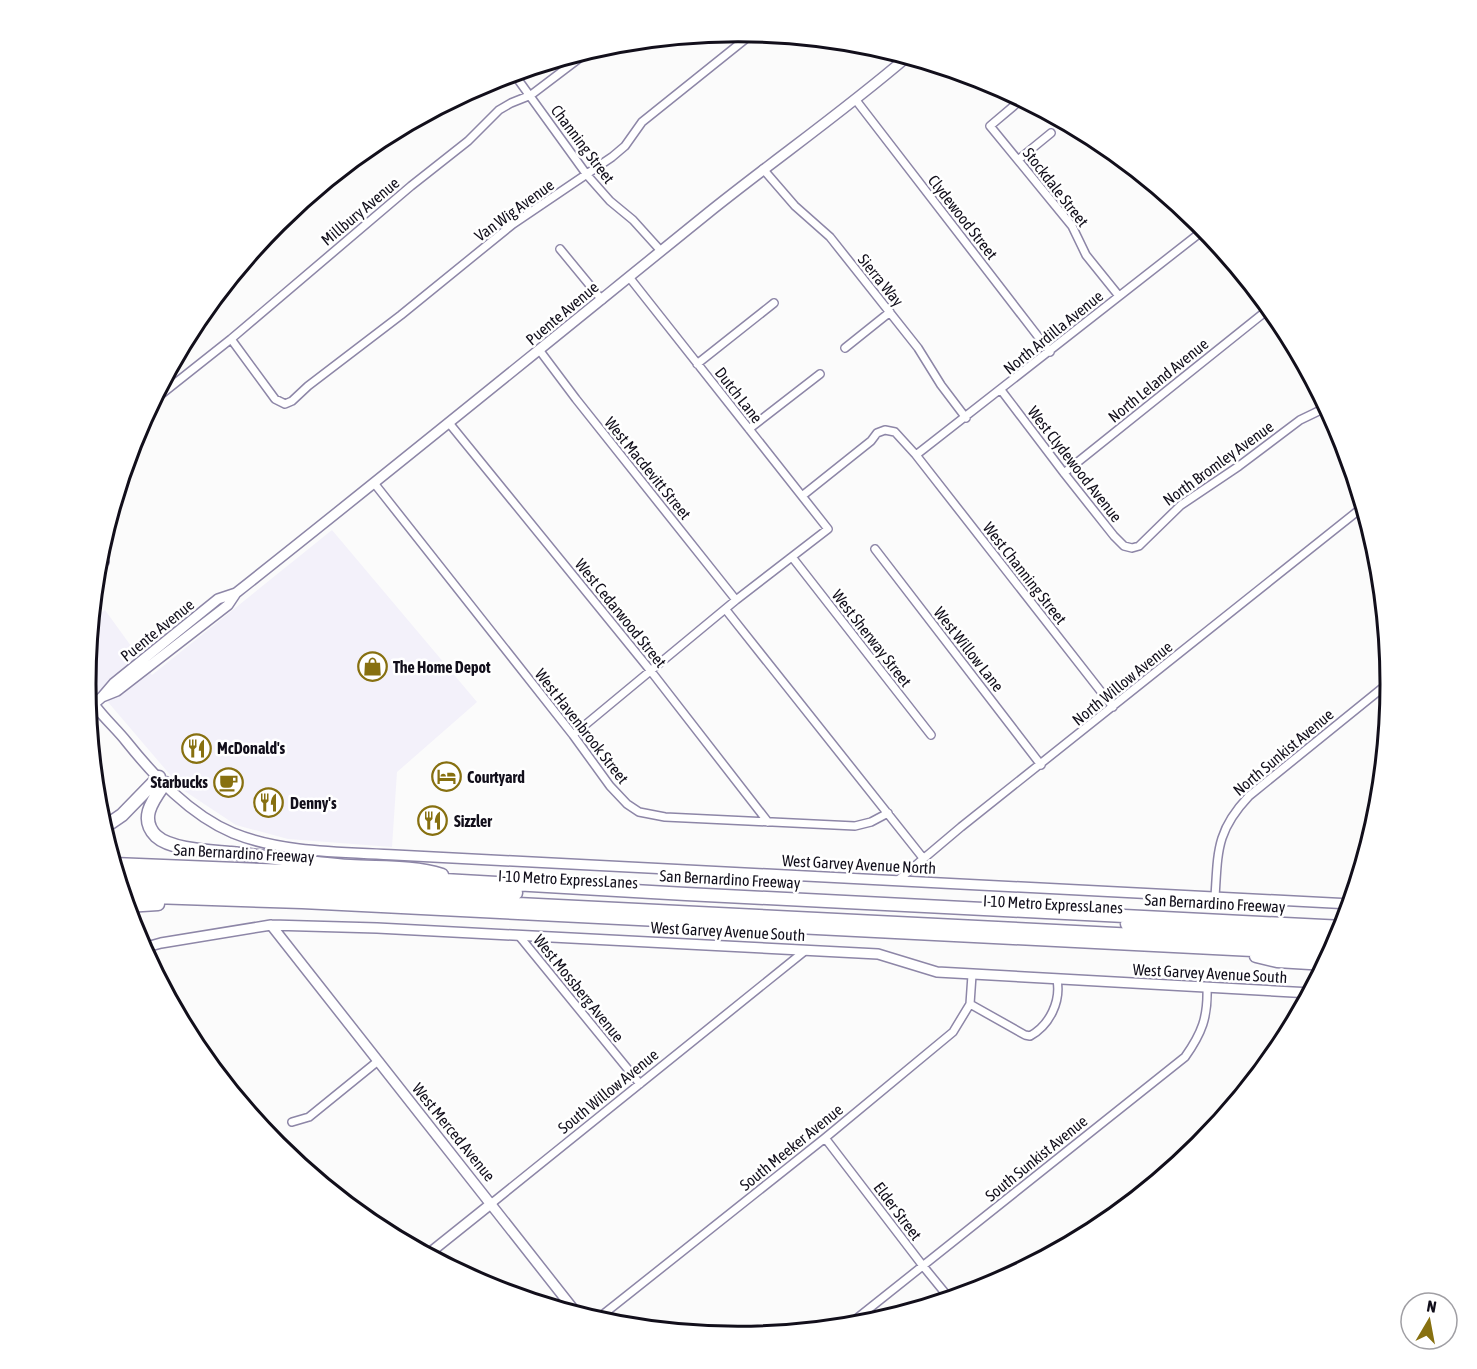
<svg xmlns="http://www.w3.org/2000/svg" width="1477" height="1369" viewBox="0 0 1477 1369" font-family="'Asap Condensed',sans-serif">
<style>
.built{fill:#f3f1fa}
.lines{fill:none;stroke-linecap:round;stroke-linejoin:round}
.street-casing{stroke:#8d86a7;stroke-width:10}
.secondary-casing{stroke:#8d86a7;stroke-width:12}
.highway-casing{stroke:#8d86a7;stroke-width:15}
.street{stroke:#fff;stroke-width:7}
.secondary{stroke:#fff;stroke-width:9}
.highway{stroke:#fff;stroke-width:12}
.labels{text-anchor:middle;stroke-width:5;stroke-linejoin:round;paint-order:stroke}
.street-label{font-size:16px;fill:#120f1b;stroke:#fff}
.poi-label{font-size:16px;font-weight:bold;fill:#120f1b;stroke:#fff;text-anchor:start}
.rim{fill:none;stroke:#120f1b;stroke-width:3}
</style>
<rect width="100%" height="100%" fill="#fbfbfb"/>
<path class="built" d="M332,530L477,702L397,772L392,847L288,839L236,825L183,790L96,688L87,695L86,684L92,620L105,610L152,675Z"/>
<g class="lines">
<defs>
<path id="street" d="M514,74L587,175L610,201L633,220L661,251
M855,99L1050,352
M1022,99L990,126L1072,226L1086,255L1119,296
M1018,160L1051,133
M763,169L795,206L830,237L918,348L941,385L966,418
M560,249L602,300
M231,339L275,399L285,404L292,401L308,386L401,315L513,224L612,157L625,146L642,122L753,33
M845,348L890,312
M540,351L576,399L736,600
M697,364L774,303
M1001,390L1064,473L1114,536L1124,546L1132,548L1139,546L1181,505L1239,466L1300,420L1327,407
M154,400L231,339L411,186L468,141L499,110L511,103L531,95L589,51
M449,423L650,670L768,822
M749,429L820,374
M916,455L1205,229
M1064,473L1270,308
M374,483L573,735L610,786L627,804L639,812L665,817L855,826L871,822L888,813
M802,496L871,441L877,433L885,430L895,432L916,455L1113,707
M875,549L1041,765
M99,554L105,562
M792,557L931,735
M726,610L923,858
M573,735L736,600L828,529L629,277
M897,881L961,827L1364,506
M1215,897C1218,851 1216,831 1249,796L1391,681
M520,937L640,1084
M970,1004L1025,1035L1030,1036C1050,1025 1061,1001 1057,980
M292,1122L309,1117L378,1061
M825,1138L923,1266L950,1299
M492,1203L806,950
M596,1320L825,1138L953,1032L970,1004L972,975
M846,1327L1185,1057C1202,1033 1208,1017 1207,988"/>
<path id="secondary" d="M86,691C92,707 115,727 126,741C154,776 190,815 233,833C282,853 342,852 395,855L1351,904
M102,697L117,691L228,605L236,593C394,468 551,340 708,213C774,160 843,112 907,57
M88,709L102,697L114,683L218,599L236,593
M271,925L578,1315
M143,948L161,943L271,925L377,928L878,954L937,972L1311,993
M427,1255L492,1203"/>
<path id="highway" d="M165,783C154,799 138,818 156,836C171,850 211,851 231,853C271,857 311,863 350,866C381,868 413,866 442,875
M103,828L122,815L159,777
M114,864L287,871L686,894L1344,927
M117,873L516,893
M120,884L1336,945
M123,896L302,902L1331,954
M127,906L158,904
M1127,924L1341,935
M1256,956L1277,961L1326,964"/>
</defs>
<use href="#street" class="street-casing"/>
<use href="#secondary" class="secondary-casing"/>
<use href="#highway" class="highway-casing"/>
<use href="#street" class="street"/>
<use href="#secondary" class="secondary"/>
<use href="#highway" class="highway"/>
</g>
<defs>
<symbol id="shop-ring" viewBox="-11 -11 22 22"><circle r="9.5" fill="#fff" stroke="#877010" stroke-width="1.5"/><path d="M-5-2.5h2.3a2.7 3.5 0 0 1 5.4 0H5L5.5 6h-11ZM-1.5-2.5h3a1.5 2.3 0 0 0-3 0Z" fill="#877010"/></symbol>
<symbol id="restaurant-ring" viewBox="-11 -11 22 22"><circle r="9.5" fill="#fff" stroke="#877010" stroke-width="1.5"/><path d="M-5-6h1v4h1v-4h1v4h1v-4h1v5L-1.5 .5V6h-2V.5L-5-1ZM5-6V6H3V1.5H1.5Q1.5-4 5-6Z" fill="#877010"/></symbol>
<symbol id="hotel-ring" viewBox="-11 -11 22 22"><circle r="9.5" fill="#fff" stroke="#877010" stroke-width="1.5"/><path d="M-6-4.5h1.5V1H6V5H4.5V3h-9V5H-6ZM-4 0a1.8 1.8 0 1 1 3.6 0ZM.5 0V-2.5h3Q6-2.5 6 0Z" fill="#877010"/></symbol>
<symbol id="cafe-ring" viewBox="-11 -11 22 22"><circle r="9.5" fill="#fff" stroke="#877010" stroke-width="1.5"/><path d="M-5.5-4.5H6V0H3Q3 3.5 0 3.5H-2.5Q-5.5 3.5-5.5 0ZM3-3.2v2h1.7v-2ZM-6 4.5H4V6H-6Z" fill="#877010"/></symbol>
</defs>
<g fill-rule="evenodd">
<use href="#shop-ring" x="356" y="650" width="33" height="33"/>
<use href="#restaurant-ring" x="180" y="732" width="33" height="33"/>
<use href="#hotel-ring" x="430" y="760" width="33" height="33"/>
<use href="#cafe-ring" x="212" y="766" width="33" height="33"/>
<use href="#restaurant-ring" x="252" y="786" width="33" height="33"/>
<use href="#restaurant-ring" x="416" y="804" width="33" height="33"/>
</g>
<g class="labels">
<g class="street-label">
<text transform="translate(583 144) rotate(53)" y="6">Channing Street</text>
<text transform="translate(1056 187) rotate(52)" y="6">Stockdale Street</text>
<text transform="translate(514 210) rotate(-36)" y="6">Van Wig Avenue</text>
<text transform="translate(360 211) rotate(-40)" y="6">Millbury Avenue</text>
<text transform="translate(963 217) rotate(52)" y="6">Clydewood Street</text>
<text transform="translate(881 280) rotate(51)" y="6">Sierra Way</text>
<text transform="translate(562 313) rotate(-40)" y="6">Puente Avenue</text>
<text transform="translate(1053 332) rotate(-39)" y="6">North Ardilla Avenue</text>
<text transform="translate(1158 380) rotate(-39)" y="6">North Leland Avenue</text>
<text transform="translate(739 395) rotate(52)" y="6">Dutch Lane</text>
<text transform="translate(1218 463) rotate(-36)" y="6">North Bromley Avenue</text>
<text transform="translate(1075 464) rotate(52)" y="6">West Clydewood Avenue</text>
<text transform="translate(648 468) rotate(51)" y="6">West Macdevitt Street</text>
<text transform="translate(1025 573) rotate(52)" y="6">West Channing Street</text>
<text transform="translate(621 613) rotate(51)" y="6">West Cedarwood Street</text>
<text transform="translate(157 630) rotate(-39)" y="6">Puente Avenue</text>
<text transform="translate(872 638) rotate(52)" y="6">West Sherway Street</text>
<text transform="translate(969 649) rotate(52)" y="6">West Willow Lane</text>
<text transform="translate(1122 683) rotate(-39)" y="6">North Willow Avenue</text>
<text transform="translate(582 726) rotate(52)" y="6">West Havenbrook Street</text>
<text transform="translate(1283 752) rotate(-40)" y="6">North Sunkist Avenue</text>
<text transform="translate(244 853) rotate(3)" y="6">San Bernardino Freeway</text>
<text transform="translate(859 864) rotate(3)" y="6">West Garvey Avenue North</text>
<text transform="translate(568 879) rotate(3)" y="6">I-10 Metro ExpressLanes</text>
<text transform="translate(730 879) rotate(3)" y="6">San Bernardino Freeway</text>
<text transform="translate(1215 903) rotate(3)" y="6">San Bernardino Freeway</text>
<text transform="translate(1053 904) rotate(3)" y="6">I-10 Metro ExpressLanes</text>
<text transform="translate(728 931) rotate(3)" y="6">West Garvey Avenue South</text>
<text transform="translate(1210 973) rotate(3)" y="6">West Garvey Avenue South</text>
<text transform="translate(579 988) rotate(51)" y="6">West Mossberg Avenue</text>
<text transform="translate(608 1091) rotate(-39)" y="6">South Willow Avenue</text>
<text transform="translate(454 1132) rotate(51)" y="6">West Merced Avenue</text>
<text transform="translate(791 1147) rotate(-39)" y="6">South Meeker Avenue</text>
<text transform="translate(1036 1158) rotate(-39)" y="6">South Sunkist Avenue</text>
<text transform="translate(898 1211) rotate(53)" y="6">Elder Street</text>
</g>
<g class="poi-label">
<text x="393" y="673">The Home Depot</text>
<text x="217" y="754">McDonald's</text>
<text x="467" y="783">Courtyard</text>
<text x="208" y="788" text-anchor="end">Starbucks</text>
<text x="290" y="809">Denny's</text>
<text x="454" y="827">Sizzler</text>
</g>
</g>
<path d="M0 0H1477V1369H0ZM96 684a642 642 0 1 1 1284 0a642 642 0 1 1-1284 0Z" fill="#fff" fill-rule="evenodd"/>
<path class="rim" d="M96 684a642 642 0 1 1 1284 0a642 642 0 1 1-1284 0Z"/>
<g transform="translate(1429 1321) rotate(10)"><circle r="28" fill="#ffffff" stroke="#a09fa4" stroke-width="1.5"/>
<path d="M0-4.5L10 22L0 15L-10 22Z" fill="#877010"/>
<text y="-9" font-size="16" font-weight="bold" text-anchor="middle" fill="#120f1b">N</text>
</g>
</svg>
